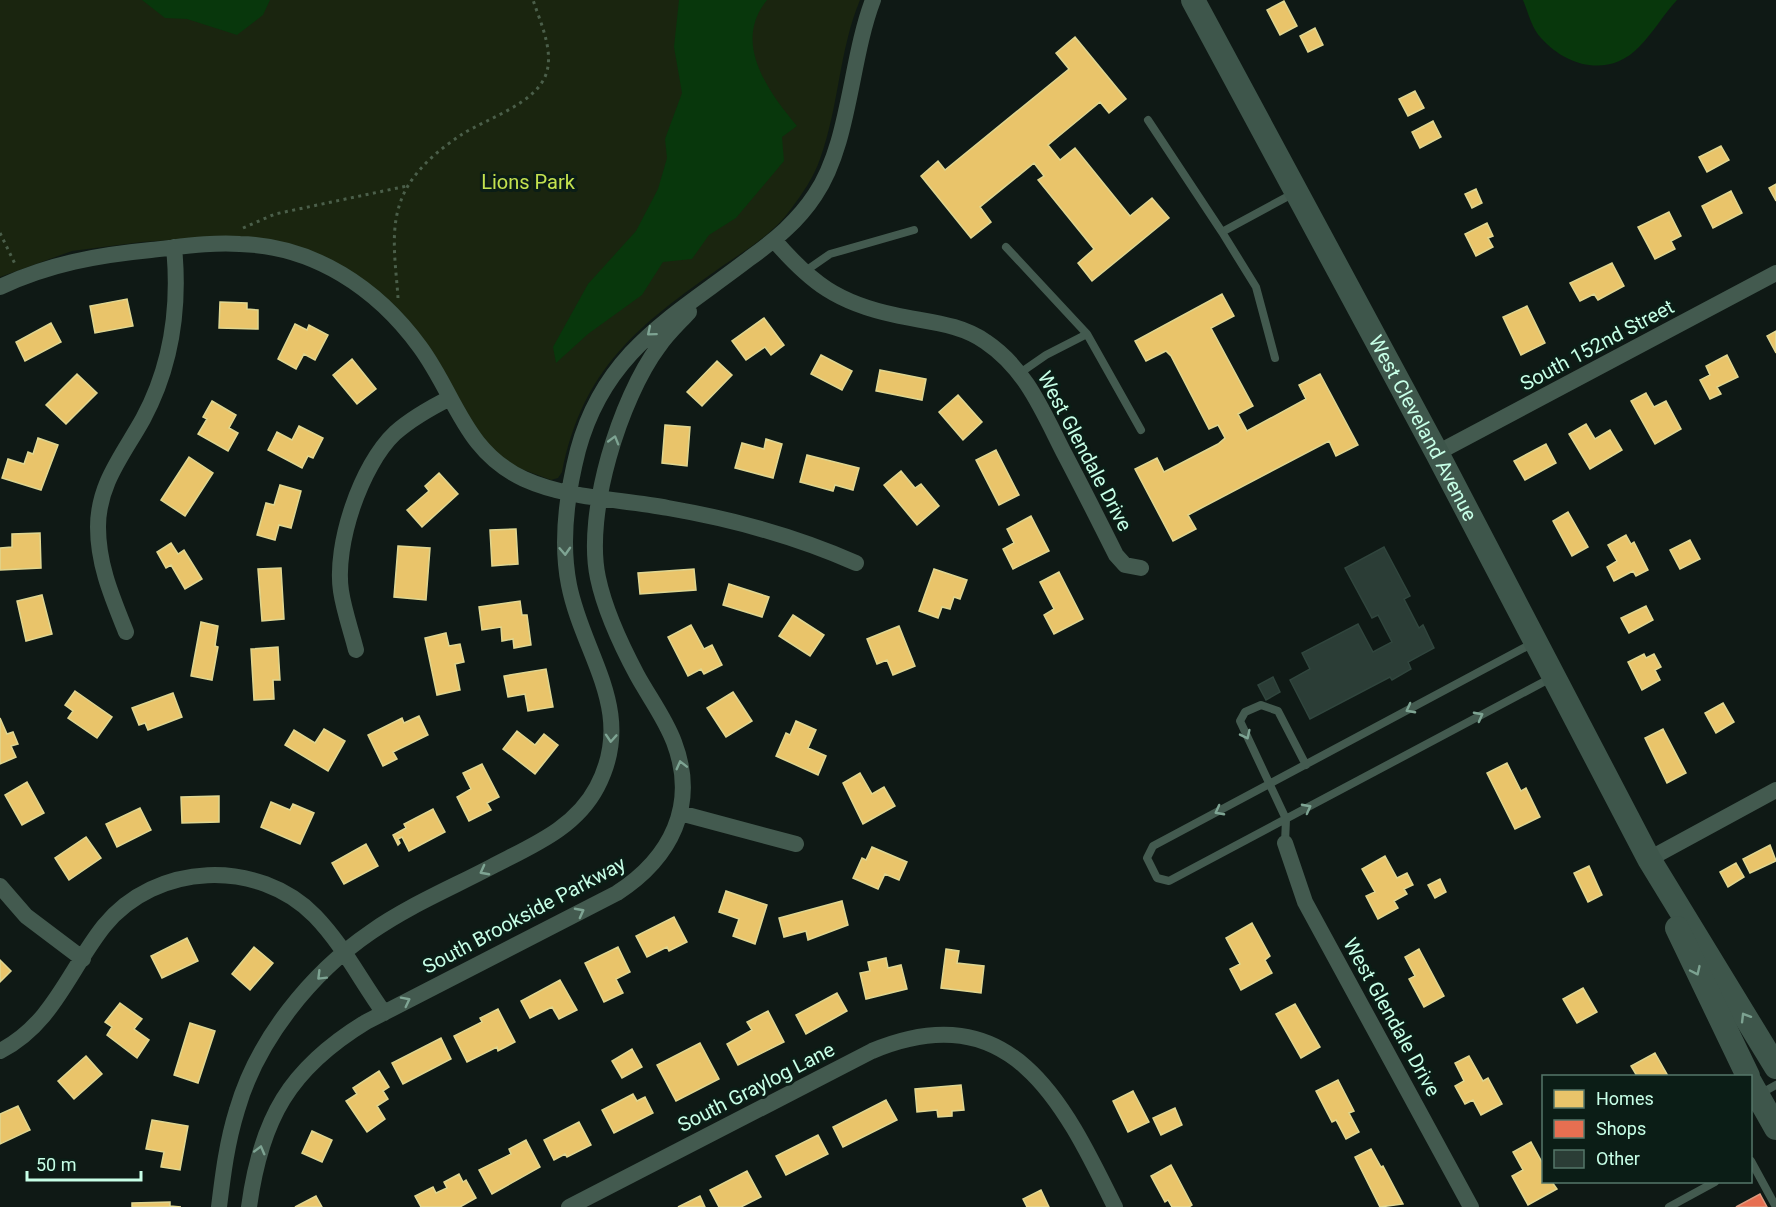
<svg xmlns="http://www.w3.org/2000/svg" width="1776" height="1207" viewBox="0 0 1776 1207" font-family="Roboto,sans-serif">
<style>
.green{fill:#1a250f}
.water{fill:#08370c}
.homes{fill:#e9c46a;stroke:#dfd690;stroke-width:1.5}
.shops{fill:#e76f51;stroke:#dd9a7e;stroke-width:1.5}
.building{fill:#2b3d36;stroke:#30453d;stroke-width:1.5}
.lines{fill:none;stroke-linecap:round;stroke-linejoin:round}
.path{stroke:#4b5f4a;stroke-width:3;stroke-dasharray:3 4.5;stroke-linecap:butt}
.lane{stroke:#435a4f;stroke-width:8}
.street{stroke:#435a4f;stroke-width:16}
.secondary{stroke:#3e564b;stroke-width:24}
.oneway{stroke:#7ea493}
.oneway2{stroke:#7ca291}
.labels{text-anchor:middle;stroke-width:6;stroke-linejoin:round;paint-order:stroke}
.park-label{font-size:20px;fill:#c4e24f;stroke:#0b1d16}
.street-label{font-size:20px;fill:#c7ffe7;stroke:#0b1d16}
</style>
<rect width="100%" height="100%" fill="#0f1915"/>
<path class="green" d="M0,0H860C839,50 839,107 820,159C814,177 802,194 791,209C773,234 746,250 721,267C639,325 583,367 562,472L558,478L551,480L516,467L486,445L359,276L215,237L142,242L72,251L0,277Z"/>
<path class="water" d="M142,0H270L263,15L237,35L187,19L165,18Z
M679,0H767C732,43 768,91 797,126L782,137L784,161L736,218L709,235L692,259L663,262L642,295L588,334L556,363L553,347L588,284L636,231L658,189L667,158L665,139L682,93L674,47Z
M1523,0H1677C1663,15 1653,33 1639,47C1609,78 1567,67 1541,38C1532,29 1528,12 1523,0Z"/>
<path class="homes" d="M1284,1L1297,26L1280,35L1267,10Z
M1315,28L1323,45L1308,52L1300,36Z
M1075,37L1126,99L1109,113L1100,102L1048,145L1060,160L1075,148L1130,216L1152,198L1169,218L1092,281L1078,263L1094,249L1038,180L1044,176L1034,163L980,207L991,222L971,238L921,176L938,161L945,170L1069,69L1056,53Z
M1415,91L1424,108L1408,116L1399,99Z
M1433,121L1441,137L1420,148L1412,132Z
M1721,146L1729,160L1707,172L1699,157Z
M1776,184V201L1769,188Z
M1476,189L1482,203L1472,208L1465,194Z
M1731,191L1742,213L1713,228L1702,206Z
M1669,212L1681,236L1671,241L1675,249L1655,259L1638,227Z
M1487,223L1493,236L1488,238L1493,247L1476,256L1465,234Z
M1612,263L1624,286L1598,300L1594,294L1580,301L1570,283Z
M1222,294L1234,316L1211,328L1253,406L1238,414L1247,431L1306,399L1299,385L1320,374L1358,445L1336,456L1329,441L1188,515L1196,529L1173,541L1135,469L1157,458L1164,472L1218,444L1225,438L1218,425L1209,429L1171,356L1166,351L1146,361L1135,341Z
M127,299L133,326L95,333L90,306Z
M220,302L247,303V309L258,310V329L219,328Z
M1527,306L1545,343L1521,355L1503,317Z
M764,318L784,345L771,355L765,347L746,360L732,341Z
M51,323L61,342L25,361L16,342Z
M295,324L307,330L309,325L328,335L315,360L304,354L296,369L278,359Z
M1776,331V353L1767,336Z
M821,355L852,371L842,390L811,374Z
M1727,355L1738,377L1717,387L1721,394L1710,399L1700,380L1710,375L1706,366Z
M352,359L376,389L357,404L333,375Z
M717,361L732,375L702,406L687,392Z
M880,370L926,379L922,400L876,391Z
M77,374L97,393L66,424L46,405Z
M1646,393L1654,407L1666,401L1681,429L1655,444L1631,401Z
M958,395L982,422L963,440L939,412Z
M212,401L236,415L229,428L238,433L228,451L198,434L207,419L203,417Z
M1586,424L1595,439L1610,430L1622,450L1590,469L1569,434Z
M665,425L690,427L687,466L662,463Z
M299,426L323,438L313,458L308,456L302,468L268,450L277,432L292,440Z
M38,438L58,445L41,490L2,478L8,459L24,464L28,452L33,454Z
M766,439L782,444L773,478L735,468L742,443L764,449Z
M1546,444L1556,463L1525,480L1514,461Z
M996,450L1019,495L999,505L976,460Z
M807,455L859,468L853,490L835,485L833,491L800,482Z
M189,457L213,473L185,516L161,500Z
M901,471L915,488L921,484L939,506L917,525L884,485Z
M439,473L458,494L422,527L407,510L429,491L425,486Z
M280,485L301,491L291,528L279,525L275,540L257,535L266,503L274,505Z
M1568,512L1588,547L1572,556L1553,521Z
M1031,516L1049,551L1013,569L1003,549L1014,543L1007,529Z
M516,529L518,564L492,566L490,530Z
M40,533L41,568L0,570V548L12,547V534Z
M1626,535L1631,544L1634,542L1648,570L1636,576L1633,571L1614,581L1607,567L1617,561L1608,545Z
M1690,540L1700,559L1680,569L1670,550Z
M171,543L178,554L184,550L202,579L185,589L171,565L166,568L157,552Z
M398,546L430,548L426,600L394,597Z
M281,568L284,619L262,621L258,569Z
M694,569L696,590L640,594L638,573Z
M934,569L967,580L960,599L954,597L950,609L942,607L938,618L919,611Z
M1059,572L1083,619L1054,634L1044,615L1054,609L1040,582Z
M729,584L769,597L762,617L723,605Z
M42,595L52,634L26,641L17,601Z
M520,601L522,615H527L531,645L514,648L513,639L502,641L501,627L482,630L479,607Z
M1646,606L1653,620L1629,633L1621,618Z
M793,615L824,635L810,656L779,636Z
M201,622L218,626L215,646L218,647L212,680L191,676Z
M691,625L704,649L712,645L722,665L704,674L701,669L688,676L668,637Z
M899,626L915,666L893,675L887,660L877,664L867,639Z
M446,633L449,646L460,644L464,662L455,664L460,690L437,695L425,638Z
M278,647L280,680H273L274,699L254,700L251,649Z
M1644,654L1646,658L1654,654L1661,667L1655,670L1660,680L1642,690L1628,662Z
M546,669L553,707L528,711L525,694L508,697L504,676Z
M75,691L112,717L97,738L68,718L73,711L65,705Z
M733,692L752,721L726,737L707,708Z
M173,693L182,717L148,730L145,723L139,725L132,708Z
M1723,703L1734,722L1716,733L1705,713Z
M419,716L428,735L393,752L397,759L383,766L368,735L402,718L404,723Z
M0,718L7,734L13,732L18,744L11,746L16,757L0,764Z
M796,721L816,730L808,748L826,756L818,775L776,756L786,733L790,735Z
M324,729L345,741L328,771L285,745L294,730L315,743Z
M1663,729L1686,773L1667,783L1645,738Z
M517,731L535,745L544,734L558,745L535,774L503,749Z
M1507,763L1521,791L1526,788L1540,817L1515,829L1487,773Z
M482,764L499,797L487,803L491,810L469,821L457,797L471,789L463,773Z
M860,773L872,794L884,787L895,806L863,824L843,783Z
M27,782L44,813L22,825L5,795Z
M219,796V822L182,823L181,797Z
M271,802L290,810L293,804L314,813L300,844L261,827Z
M140,808L151,830L117,847L106,824Z
M433,809L445,832L409,851L402,837L398,839L400,843L398,845L393,835L406,828L404,824Z
M86,837L101,858L69,880L55,858Z
M366,844L378,866L344,884L332,863Z
M1770,845L1776,861L1750,873L1743,859Z
M872,847L907,862L899,880L885,874L878,889L853,878L862,858L866,860Z
M1385,856L1397,878L1407,873L1413,885L1404,889L1407,894L1394,901L1398,908L1378,919L1366,896L1375,892L1362,869Z
M1736,863L1744,877L1728,887L1720,872Z
M1589,866L1602,895L1588,902L1574,873Z
M1440,879L1446,892L1435,898L1428,885Z
M726,891L767,905L755,944L733,936L739,919L719,912Z
M842,901L848,925L808,940L806,931L784,937L779,918Z
M674,917L687,942L669,951L667,947L647,957L636,936Z
M1252,923L1270,956L1265,960L1272,973L1241,990L1230,969L1240,964L1226,938Z
M187,938L198,961L162,978L151,956Z
M254,947L273,963L250,990L232,974Z
M618,947L630,972L616,979L623,993L604,1002L585,963Z
M946,949L959,951L957,963L984,966L981,993L941,988Z
M1419,949L1444,996L1424,1007L1409,979L1415,976L1405,957Z
M886,958L888,968L901,965L907,989L866,999L860,973L870,971L868,962Z
M0,960L11,971L0,982Z
M560,980L577,1010L559,1019L552,1007L530,1018L521,1001Z
M1583,988L1597,1012L1577,1023L1563,999Z
M837,993L847,1011L806,1034L796,1015Z
M120,1003L142,1019L134,1029L149,1040L137,1058L107,1035L112,1027L105,1022Z
M1295,1004L1320,1047L1301,1058L1276,1014Z
M498,1009L515,1042L498,1051L497,1047L467,1062L454,1036L482,1022L480,1018Z
M768,1011L784,1042L738,1065L727,1044L752,1030L747,1022Z
M190,1023L215,1031L198,1083L174,1075Z
M441,1038L451,1059L403,1084L392,1063Z
M700,1043L719,1079L676,1101L657,1065Z
M632,1049L642,1067L622,1078L612,1061Z
M1655,1053L1668,1076H1637L1631,1066Z
M86,1056L102,1074L74,1099L58,1081Z
M1469,1056L1483,1081L1488,1078L1502,1104L1481,1115L1473,1100L1465,1104L1455,1086L1464,1081L1455,1063Z
M379,1071L389,1087L383,1091L388,1099L377,1106L385,1119L367,1132L346,1101L357,1094L353,1088Z
M1338,1080L1354,1111L1349,1113L1359,1132L1346,1139L1336,1120L1332,1122L1316,1091Z
M961,1085L964,1110L952,1111V1116L938,1117L937,1110L917,1112L915,1089Z
M1133,1091L1149,1122L1128,1132L1113,1101Z
M633,1094L637,1101L645,1097L653,1113L614,1133L602,1110Z
M886,1100L897,1120L843,1147L833,1127Z
M18,1106L30,1130L0,1144V1114Z
M1175,1108L1182,1125L1161,1135L1153,1118Z
M152,1120L188,1126L180,1170L161,1167L164,1152L146,1149Z
M579,1122L591,1145L567,1157L565,1154L554,1160L544,1140Z
M312,1131L332,1140L322,1162L302,1153Z
M818,1135L828,1154L786,1175L776,1156Z
M526,1140L540,1167L492,1194L479,1170L511,1154L509,1149Z
M1531,1142L1544,1166V1182H1552L1557,1189L1528,1205L1512,1176L1523,1170L1513,1152Z
M1371,1149L1381,1167L1383,1166L1403,1204L1380,1207L1355,1157Z
M1171,1165L1192,1205L1189,1207H1172L1168,1200L1165,1202L1151,1176Z
M747,1171L761,1197L741,1207H719L710,1190Z
M459,1174L463,1182L466,1180L476,1198L460,1207H421L415,1196L433,1187L436,1193L447,1188L444,1182Z
M1041,1190L1049,1207H1027L1023,1199Z
M316,1196L322,1207H295Z
M700,1196L705,1207H678Z
M170,1202V1206L181,1207H132V1203Z"/>
<path class="shops" d="M1760,1194L1767,1207H1736Z"/>
<path class="building" d="M1384,547L1410,596L1404,599L1419,628L1423,625L1434,648L1408,662L1411,669L1392,680L1390,677L1310,719L1290,680L1310,669L1302,653L1358,624L1373,652L1392,642L1378,615L1372,618L1345,568Z
M1273,677L1280,692L1266,700L1258,685Z"/>
<g class="lines">
<path class="path" d="M243,228L275,214L407,186
M0,233L15,264
M398,298C396,265 389,229 402,198C412,172 438,150 461,135C487,118 539,103 547,71C553,49 540,21 533,0"/>
<path class="lane" d="M1148,120L1222,232
M1006,247L1087,334L1046,355L1020,373
M804,272L830,254L914,230
M1087,334L1141,430
M1275,358L1256,287L1222,232L1296,192
M1535,642L1153,846L1147,858L1157,878L1169,881L1551,678
M1285,843L1286,819L1240,721L1245,712L1261,705L1278,711L1306,765
M1750,1108L1758,1095L1776,1085
M1751,1161L1776,1207
M1669,1207L1715,1182"/>
<path class="street" d="M774,240C811,283 838,303 895,315C926,322 960,323 986,342C1026,369 1043,412 1064,453C1082,487 1099,521 1116,555L1125,565L1141,568
M0,287C49,264 98,255 151,250C180,247 210,242 240,244C314,246 377,288 420,347C456,396 464,451 524,479C568,499 621,499 668,508C732,519 797,537 856,563
M1437,453L1776,273
M126,632C112,597 98,565 98,527C98,484 123,455 143,419C172,365 180,308 174,247
M356,650C351,630 344,611 341,591C334,545 361,465 395,433C412,418 430,408 450,398
M680,813L796,844
M1285,843L1305,902L1471,1207
M1649,859L1776,790
M0,886L26,916L83,959
M0,1051C53,1024 69,970 104,926C156,862 258,858 315,916C343,945 361,981 384,1013
M219,1207C223,1174 227,1142 237,1110C257,1040 311,973 371,932C408,906 451,888 491,867C531,846 575,829 597,787C637,711 583,656 569,585C560,540 567,493 578,450C605,350 675,316 750,258C775,240 798,221 815,195C850,143 850,60 873,0
M249,1207C261,1119 289,1069 366,1022L617,893C671,858 698,805 674,742C665,718 649,697 637,675C621,645 605,611 598,578C584,514 620,398 659,346C667,334 679,323 689,312
M569,1207L872,1051C1011,993 1063,1101 1115,1207"/>
<g class="secondary">
<path id="s1" d="M1193,0L1437,453L1649,859L1776,1067"/>
<path d="M1677,928L1748,1076"/>
<path d="M1750,1082L1776,1128"/>
</g>
</g>
<defs><path id="oneway-chevron" d="M-2-3.5L2.5 0L-2 3.5" fill="none" stroke-width="1.6" stroke-linecap="round" stroke-linejoin="round" transform="scale(1.5)"/></defs>
<g class="oneway">
<use href="#oneway-chevron" transform="translate(651 332) rotate(140)"/>
<use href="#oneway-chevron" transform="translate(614 440) rotate(-74)"/>
<use href="#oneway-chevron" transform="translate(565 551) rotate(87)"/>
<use href="#oneway-chevron" transform="translate(1410 709) rotate(152)"/>
<use href="#oneway-chevron" transform="translate(1479 716) rotate(-28)"/>
<use href="#oneway-chevron" transform="translate(1246 735) rotate(64)"/>
<use href="#oneway-chevron" transform="translate(611 738) rotate(94)"/>
<use href="#oneway-chevron" transform="translate(681 765) rotate(-104)"/>
<use href="#oneway-chevron" transform="translate(1307 808) rotate(-28)"/>
<use href="#oneway-chevron" transform="translate(1219 811) rotate(152)"/>
<use href="#oneway-chevron" transform="translate(484 871) rotate(152)"/>
<use href="#oneway-chevron" transform="translate(580 912) rotate(-28)"/>
<use href="#oneway-chevron" transform="translate(321 976) rotate(135)"/>
<use href="#oneway-chevron" transform="translate(406 1001) rotate(-27)"/>
<use href="#oneway-chevron" transform="translate(260 1150) rotate(-75)"/>
</g>
<g class="oneway2">
<use href="#oneway-chevron" transform="translate(1696 971) rotate(65)"/>
<use href="#oneway-chevron" transform="translate(1745 1017) rotate(-121)"/>
</g>
<g class="labels">
<g class="park-label">
<text x="528" y="189">Lions Park</text>
</g>
<g class="street-label">
<text transform="translate(1597 345) rotate(-28)" y="7">South 152nd Street</text>
<text dy="7" stroke="none"><textPath href="#s1" startOffset="486">West Cleveland Avenue</textPath></text>
<text transform="translate(1085 451) rotate(62)" y="7">West Glendale Drive</text>
<text transform="translate(524 915) rotate(-28)" y="7">South Brookside Parkway</text>
<text transform="translate(1392 1017) rotate(61)" y="7">West Glendale Drive</text>
<text transform="translate(756 1087) rotate(-27)" y="7">South Graylog Lane</text>
</g>
</g>
<rect x="1542" y="1075" width="210" height="108" fill="#0b1d16" stroke="#56776a" stroke-width="1.5"/>
<rect x="1554" y="1090" width="30" height="18" fill="#e9c46a" stroke="#56776a" stroke-width="1.5"/>
<text x="1596" y="1105" font-size="18" fill="#c7ffe7">Homes</text>
<rect x="1554" y="1120" width="30" height="18" fill="#e76f51" stroke="#56776a" stroke-width="1.5"/>
<text x="1596" y="1135" font-size="18" fill="#c7ffe7">Shops</text>
<rect x="1554" y="1150" width="30" height="18" fill="#2b3d36" stroke="#56776a" stroke-width="1.5"/>
<text x="1596" y="1165" font-size="18" fill="#c7ffe7">Other</text>
<path d="M27 1171v9h114v-9" fill="none" stroke="#c7ffe7" stroke-width="3"/>
<text x="36" y="1171" font-size="18" fill="#c7ffe7" stroke="#0b1d16" stroke-width="4.5" paint-order="stroke">50 m</text>
</svg>
